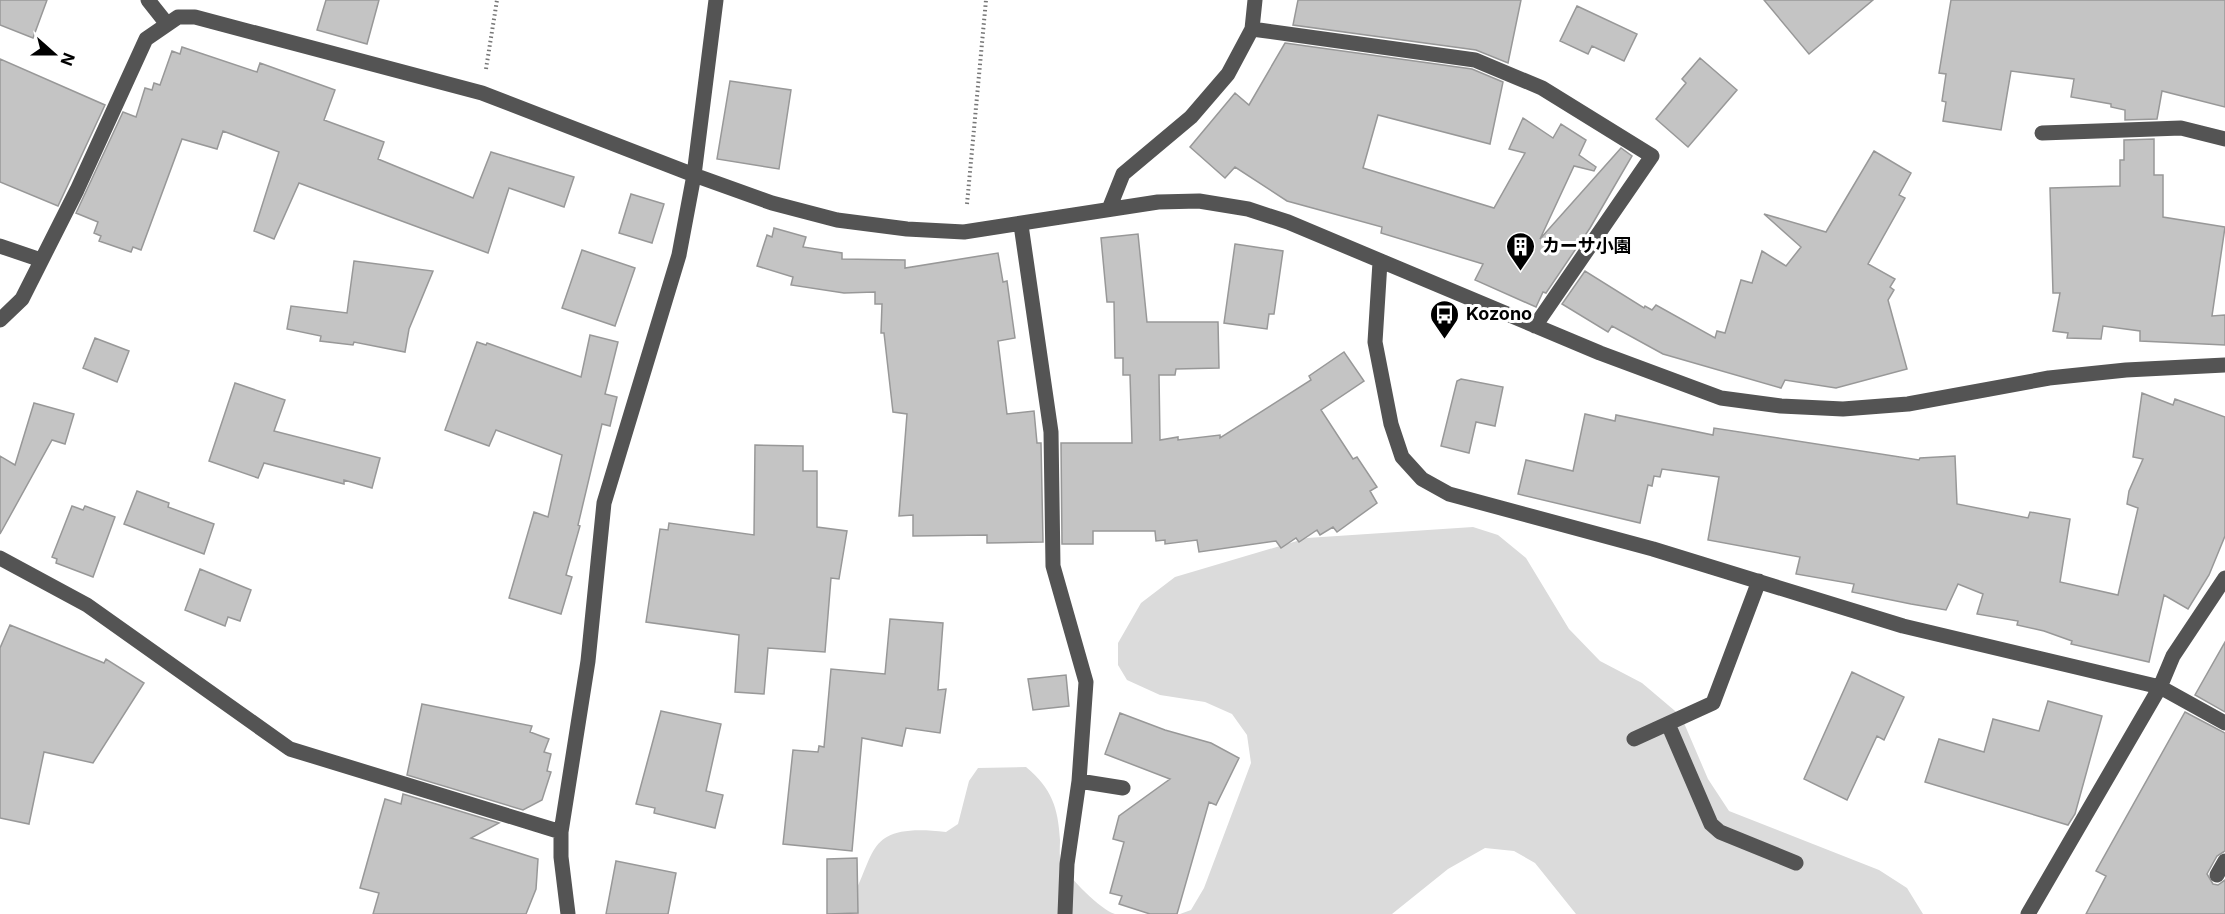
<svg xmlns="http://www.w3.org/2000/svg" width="2225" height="914" viewBox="0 0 2225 914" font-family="Inter,'Noto Sans JP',sans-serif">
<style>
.green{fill:#dbdbdb}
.building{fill:#c4c4c4;stroke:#989898;stroke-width:1.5}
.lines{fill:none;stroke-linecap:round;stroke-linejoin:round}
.path{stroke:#767676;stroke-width:4;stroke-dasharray:1.5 3;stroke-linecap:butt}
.minor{stroke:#545454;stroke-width:15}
.labels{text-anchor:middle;stroke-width:6;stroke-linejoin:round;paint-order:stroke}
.poi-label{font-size:18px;font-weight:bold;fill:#000;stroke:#fff;text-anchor:start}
</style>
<rect width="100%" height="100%" fill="#fff"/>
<path class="green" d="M1473,527L1498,535L1526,558L1569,629L1600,661L1642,683L1681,716L1708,779L1729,811L1879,870L1907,888L1923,914H1576L1535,863L1514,851L1485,848L1448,869L1392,914H1180L1191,910L1204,888L1251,763L1247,735L1232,714L1205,702L1160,695L1127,680L1118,665V643L1141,603L1175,577L1307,538Z
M1026,767C1052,789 1058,807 1060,840C1060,846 1059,857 1061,863C1067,876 1102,911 1115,914H842C881,859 856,822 946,832L958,824L969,781L978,768Z"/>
<path class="building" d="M0,0H47L33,38L0,25Z
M326,0H379L367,44L317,30Z
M1298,0H1521L1508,63L1476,50L1293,25Z
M1764,0H1873L1809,54Z
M1951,0H2225V107L2162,91L2157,119L2125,120V110L2111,107V104L2071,97L2074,79L2011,71L2001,130L1943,121L1946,102L1942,101L1946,74L1939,73Z
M1577,6L1637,34L1624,61L1592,46L1588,54L1560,41Z
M1285,43L1472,69L1503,82L1490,144L1378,115L1363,168L1494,208L1525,153L1509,149L1523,118L1553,138L1561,124L1586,140L1579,155L1596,167L1594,171L1574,166L1540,239L1621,148L1632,156L1590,228L1546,293L1543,292L1536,307L1475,280L1483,264L1381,233L1382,227L1287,201L1235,167L1225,178L1190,147L1235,93L1249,105Z
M182,47L257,72L260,63L335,90L324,120L384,142L378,159L473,198L491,152L574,177L564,207L509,188L488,253L299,183L274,239L254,231L279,152L223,131L217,149L182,139L141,250L133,247L131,252L99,241L101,236L94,233L98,222L76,213L123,112L136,117L145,88L152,90L154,83L160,85L172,51L180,54Z
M1700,58L1737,90L1688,147L1656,119L1686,83L1682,79Z
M0,59L105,105L58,206L0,182Z
M730,81L791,90L779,169L717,159Z
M2154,139V175H2163V217L2225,227L2212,316L2225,315V345L2140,341V331L2103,326L2101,339L2067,338L2068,333L2053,331L2060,293H2053L2050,188L2120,186V160H2124V140Z
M1874,151L1911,173L1899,195L1905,198L1868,264L1895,279L1890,287L1894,290L1888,300L1907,369L1836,388L1785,380L1781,388L1663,354L1612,326L1608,332L1562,304L1585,271L1644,308L1645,306L1652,310L1656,305L1715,338L1717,331L1725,333L1741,280L1752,283L1762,251L1786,266L1801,247L1764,214L1826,232Z
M631,194L664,204L652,243L619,233Z
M774,228L806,237L803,247L842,253V259L905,260V268L998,253L1003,282L1007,281L1015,338L998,341L1007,414L1034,411L1037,443H1041L1043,542L987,543V535L913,536V515L899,516L907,414L893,412L884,333H881L882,304H875V292L844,293L791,285L793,277L757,266L767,235L772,237Z
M1138,234L1147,322H1218L1219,368L1176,369L1175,375H1159L1160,440L1178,437V440L1220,435V438L1311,380L1309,376L1344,352L1364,381L1321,410L1353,459L1357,457L1377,487L1370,491L1377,503L1337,532L1333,527L1320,535L1317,530L1299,542L1296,538L1281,548L1276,541L1199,552L1197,540L1165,544V540L1156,541L1155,531H1093V544H1062L1061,443H1132L1130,375H1123V358H1115L1114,302H1107L1101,238Z
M1235,244L1283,251L1274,314H1269L1267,329L1224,323Z
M582,250L635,268L615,326L562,308Z
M354,261L433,271L409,329L405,352L354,342L353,345L320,341L321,336L287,329L291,306L347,313Z
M590,335L618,342L605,394L617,397L610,426L602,424L578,525L580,526L566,575L572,577L561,614L509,598L534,512L548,517L562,455L496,430L489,446L445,430L477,342L486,345L487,343L581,377Z
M95,338L129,351L117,382L83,368Z
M1461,379L1503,387L1495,426L1476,422L1469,453L1441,446L1457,381Z
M235,383L285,400L274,431L380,458L372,488L344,480V484L264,463L258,478L209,461Z
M2142,393L2173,405L2175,399L2225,417V536L2209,575L2188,609L2164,595L2149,662L2071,644L2072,641L2044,631L2017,625L2018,621L1977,614L1983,594L1958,584L1946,610L1911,604L1852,592L1854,584L1796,574L1800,557L1708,540L1719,477L1662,469L1660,477L1654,476L1652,486L1648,485L1640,523L1518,494L1526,460L1573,471L1585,414L1615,421L1616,415L1713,435L1714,428L1919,460L1920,458L1955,456L1957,504L2028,518L2030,512L2070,519L2060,582L2118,595L2138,508L2127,504L2129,491L2143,459L2133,457Z
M34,403L74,414L65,444L52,440L0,534V456L15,465Z
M755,445L803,446V471H817V527L847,531L839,579L831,578L825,652L768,648L764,694L735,692L739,635L646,622L660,529L668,530L669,523L754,535Z
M137,491L169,503L168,507L214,524L204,554L124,524Z
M72,506L83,510L85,506L115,517L93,577L56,563L57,559L52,557Z
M200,569L251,590L240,621L228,617L225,626L185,610Z
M890,619L943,623L938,690L946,689L940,733L906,728L902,746L862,738L852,851L783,844L793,750L818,752L819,746L824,747L831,669L885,674Z
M10,625L104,663L106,659L144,683L93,763L44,752L29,824L0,818V648Z
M2225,642V712L2195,695Z
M1852,672L1904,697L1884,740L1877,736L1847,800L1804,779Z
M1066,675L1069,706L1033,710L1028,679Z
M2048,701L2102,716L2075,814L2068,825L1925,782L1939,739L1984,752L1993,719L2039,731Z
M422,704L532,726L530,732L549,739L544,752L551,754L547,771L551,772L542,800L523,810L407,775Z
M661,711L721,724L706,791L723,795L715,828L654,813L655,808L636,804Z
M2185,712L2225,733V851L2217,856L2207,874L2213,884L2218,885L2225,880V914H2086L2106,876L2096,871Z
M1120,713L1165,730L1211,743L1239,758L1216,805L1209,802L1177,914H1150L1119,904L1122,896L1110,893L1124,842L1113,839L1119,816L1170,779L1105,754Z
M403,794L499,823L471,838L538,859L536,889L526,914H373L379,893L360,888L385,799L401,804Z
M857,858L858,913L827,914V859Z
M616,861L676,873L668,914H606Z"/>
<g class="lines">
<path class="path" d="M486,69L497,0
M967,204L986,0"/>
<path class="minor" d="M148,0L167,24
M1252,29L1475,60L1542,88L1652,156L1535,326
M2042,133L2181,128L2225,139
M1109,209L1123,174L1191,117L1228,74L1252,29L1255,0
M1021,225L1051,432L1053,566L1086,682L1079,781L1067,864L1065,914
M0,246L41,260
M1380,262L1375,342L1391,424L1402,457L1422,479L1449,494L1653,549L1903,626L2160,687L2225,723
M0,320L22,299L77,190L146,39L178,17H195L482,93L694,175L772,203L837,220L907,229L964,232L1158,202L1199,201L1248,209L1288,222L1600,353L1721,398L1781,406L1843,409L1908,404L2049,378L2126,370L2225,365
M0,558L87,605L290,749L561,832
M1668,724L1711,824L1720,832L1796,863
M1634,739L1713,703L1759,581
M1079,781L1123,788
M2217,875L2225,861
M568,914L561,857V832L588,661L604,503L679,255L694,175L716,0
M2028,914L2160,687L2173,656L2225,578"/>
</g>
<defs>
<symbol id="building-pin" viewBox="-11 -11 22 30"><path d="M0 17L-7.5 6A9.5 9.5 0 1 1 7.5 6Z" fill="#000" stroke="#fff"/><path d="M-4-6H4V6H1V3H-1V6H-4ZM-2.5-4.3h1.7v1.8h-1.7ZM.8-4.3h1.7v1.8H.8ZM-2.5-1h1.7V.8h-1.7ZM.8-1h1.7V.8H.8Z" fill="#fff"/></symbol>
<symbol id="bus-pin" viewBox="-11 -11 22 30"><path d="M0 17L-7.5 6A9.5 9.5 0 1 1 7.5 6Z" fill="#000" stroke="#fff"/><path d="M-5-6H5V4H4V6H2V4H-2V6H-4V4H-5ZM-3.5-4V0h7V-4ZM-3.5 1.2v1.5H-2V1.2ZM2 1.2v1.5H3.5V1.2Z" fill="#fff"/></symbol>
</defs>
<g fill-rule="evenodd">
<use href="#building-pin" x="1504" y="230" width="33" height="45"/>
<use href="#bus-pin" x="1428" y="298" width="33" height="45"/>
</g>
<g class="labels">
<g class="poi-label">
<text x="1542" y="252">カーサ小園</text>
<text x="1466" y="320">Kozono</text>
</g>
</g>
<g transform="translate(54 54) rotate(111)" stroke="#ffffff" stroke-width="4.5" paint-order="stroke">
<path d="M0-4.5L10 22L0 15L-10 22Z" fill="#000000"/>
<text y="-9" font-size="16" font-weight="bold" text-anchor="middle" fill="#000000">N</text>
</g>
</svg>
